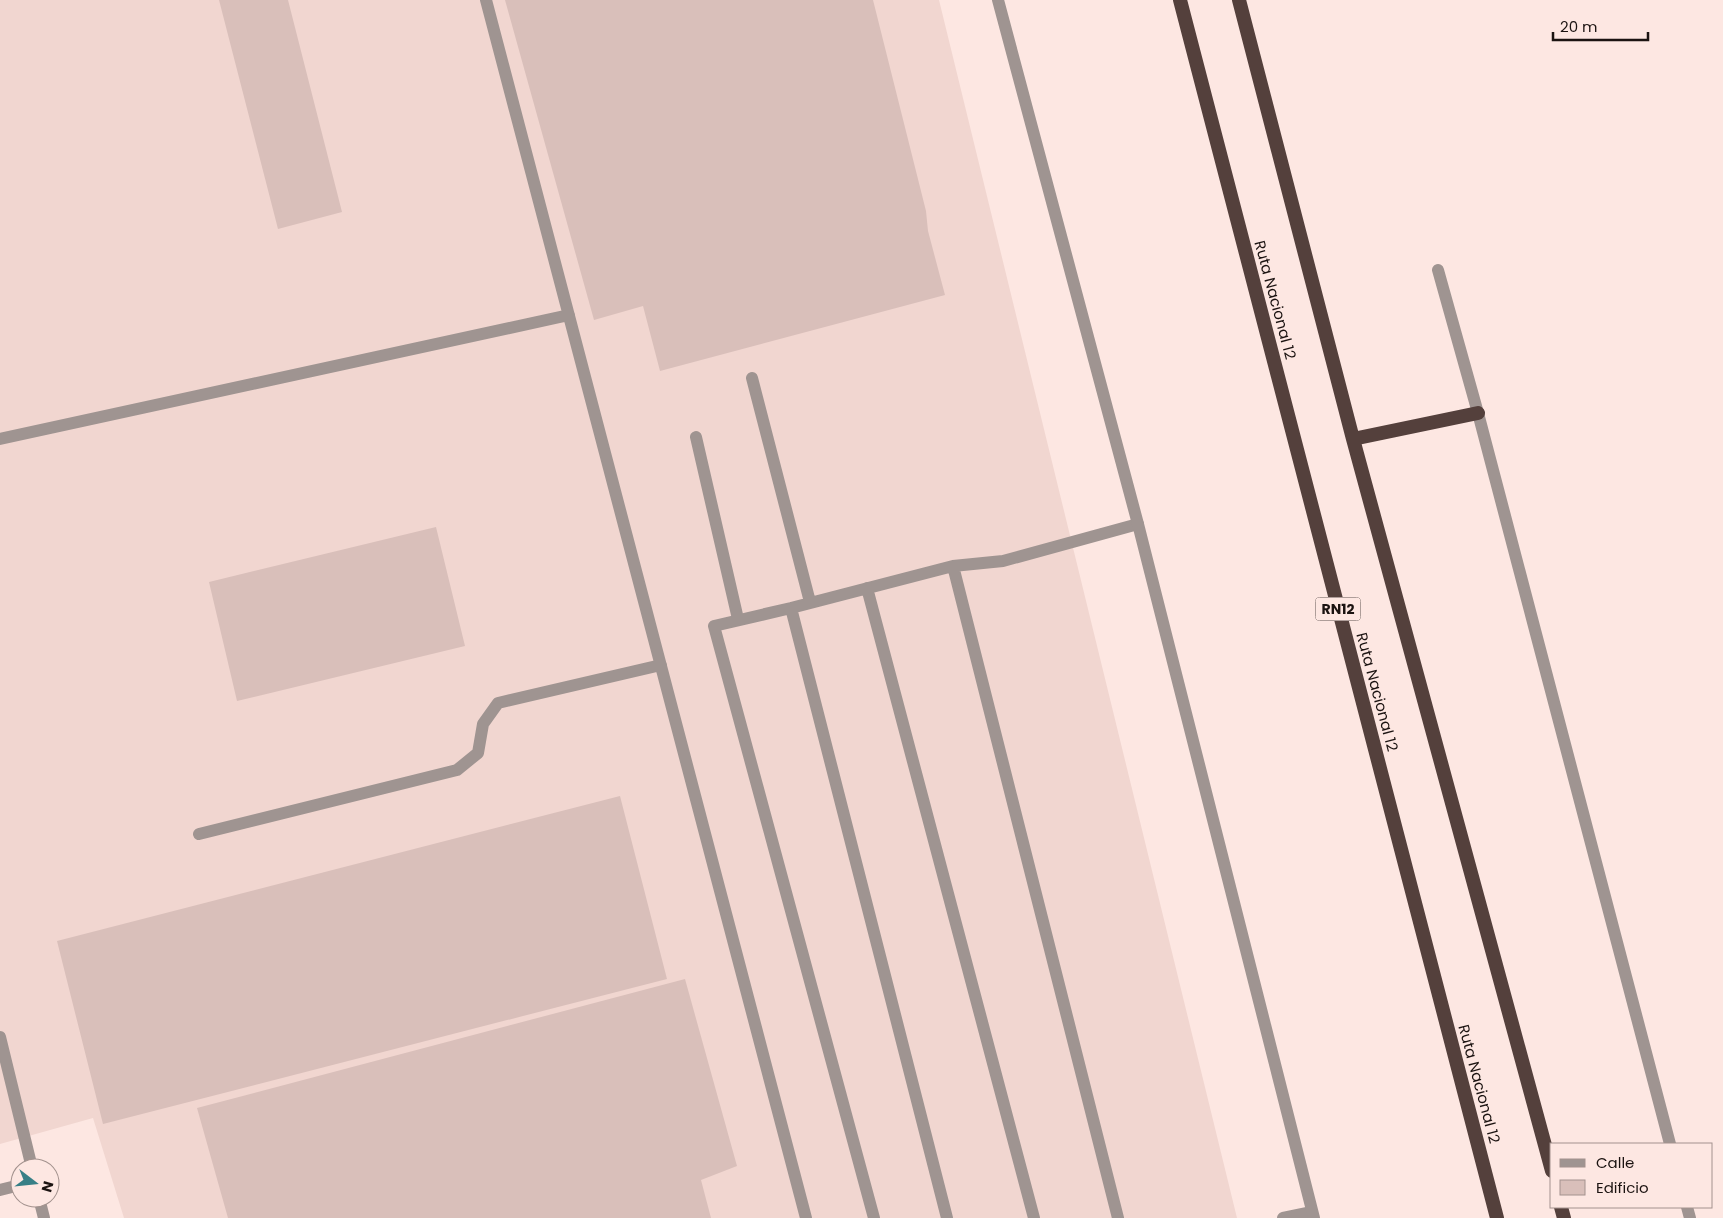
<svg xmlns="http://www.w3.org/2000/svg" width="1723" height="1218" viewBox="0 0 1723 1218" font-family="Poppins,sans-serif">
<style>
.built{fill:#f1d6d0}
.building{fill:#d9bfba}
.lines{fill:none;stroke-linecap:round;stroke-linejoin:round}
.service{stroke:#9f9491;stroke-width:12}
.minor{stroke:#9f9491;stroke-width:12}
.trunk{stroke:#54403c;stroke-width:14}
.labels{text-anchor:middle;stroke-width:5;stroke-linejoin:round;paint-order:stroke}
.shield{fill:#fde7e2;stroke:#5f5350;stroke-width:1}
.shield-label{font-size:14px;font-weight:bold;fill:#1b1311}
.street-label{font-size:15px;fill:#1b1311;stroke:#fde7e2}
</style>
<rect width="100%" height="100%" fill="#fde7e2"/>
<path class="built" d="M0,0H939L1237,1218H124L93,1118L0,1144Z"/>
<path class="building" d="M219,0H288L342,212L278,229Z
M505,0H873L926,211L928,231L945,295L660,371L643,306L594,320Z
M436,527L465,646L237,701L209,582Z
M620,796L667,979L103,1124L57,941Z
M685,979L737,1166L701,1180L711,1218H228L197,1108Z"/>
<g class="lines">
<path class="service" d="M486,0L806,1218
M752,378L810,602
M696,437L738,619
M0,439L569,315
M953,566L1118,1218
M867,588L1034,1218
M791,608L947,1218
M199,834L457,770L478,753L483,724L498,703L661,665
M0,1037L32,1168
M0,1190L20,1185
M39,1198L44,1218
M874,1218L714,626L791,608L953,566L1003,561L1138,524
M1283,1218L1312,1212"/>
<path class="minor" d="M998,0L1138,524L1314,1218
M1438,270L1478,413L1670,1144
M1687,1207L1690,1218"/>
<path class="trunk" d="M1180,0L1497,1218
M1239,0L1353,439L1552,1171
M1353,439L1478,413
M1561,1207L1564,1218"/>
</g>
<g class="labels">
<rect class="shield" x="1315.5" y="597.5" width="45" height="23" rx="4"/>
<g class="shield-label">
<text x="1338" y="614">RN12</text>
</g>
<g class="street-label">
<text transform="translate(1275 300) rotate(75)" y="5">Ruta Nacional 12</text>
<text transform="translate(1377 692) rotate(75)" y="5">Ruta Nacional 12</text>
<text transform="translate(1479 1084) rotate(75)" y="5">Ruta Nacional 12</text>
</g>
</g>
<rect x="1550" y="1143" width="162" height="65" fill="#fde7e2" stroke="#a3928e"/>
<rect x="1560" y="1159" width="25" height="8" fill="#9f9491" stroke="#a3928e"/>
<text x="1596" y="1168" font-size="15" fill="#1b1311">Calle</text>
<rect x="1560" y="1180" width="25" height="15" fill="#d9bfba" stroke="#a3928e"/>
<text x="1596" y="1193" font-size="15" fill="#1b1311">Edificio</text>
<g transform="translate(35 1183) rotate(106)"><circle r="24" fill="#fde7e2" stroke="#a3928e"/>
<path d="M0-4L9 19L0 12L-9 19Z" fill="#377f86"/>
<text y="-8" font-size="14" font-weight="bold" text-anchor="middle" fill="#1b1311">N</text>
</g>
<path d="M1553 32v8h95v-8" fill="none" stroke="#1b1311" stroke-width="2.5"/>
<text x="1560" y="32" font-size="15" fill="#1b1311" stroke="#fde7e2" stroke-width="4" paint-order="stroke">20 m</text>
</svg>
